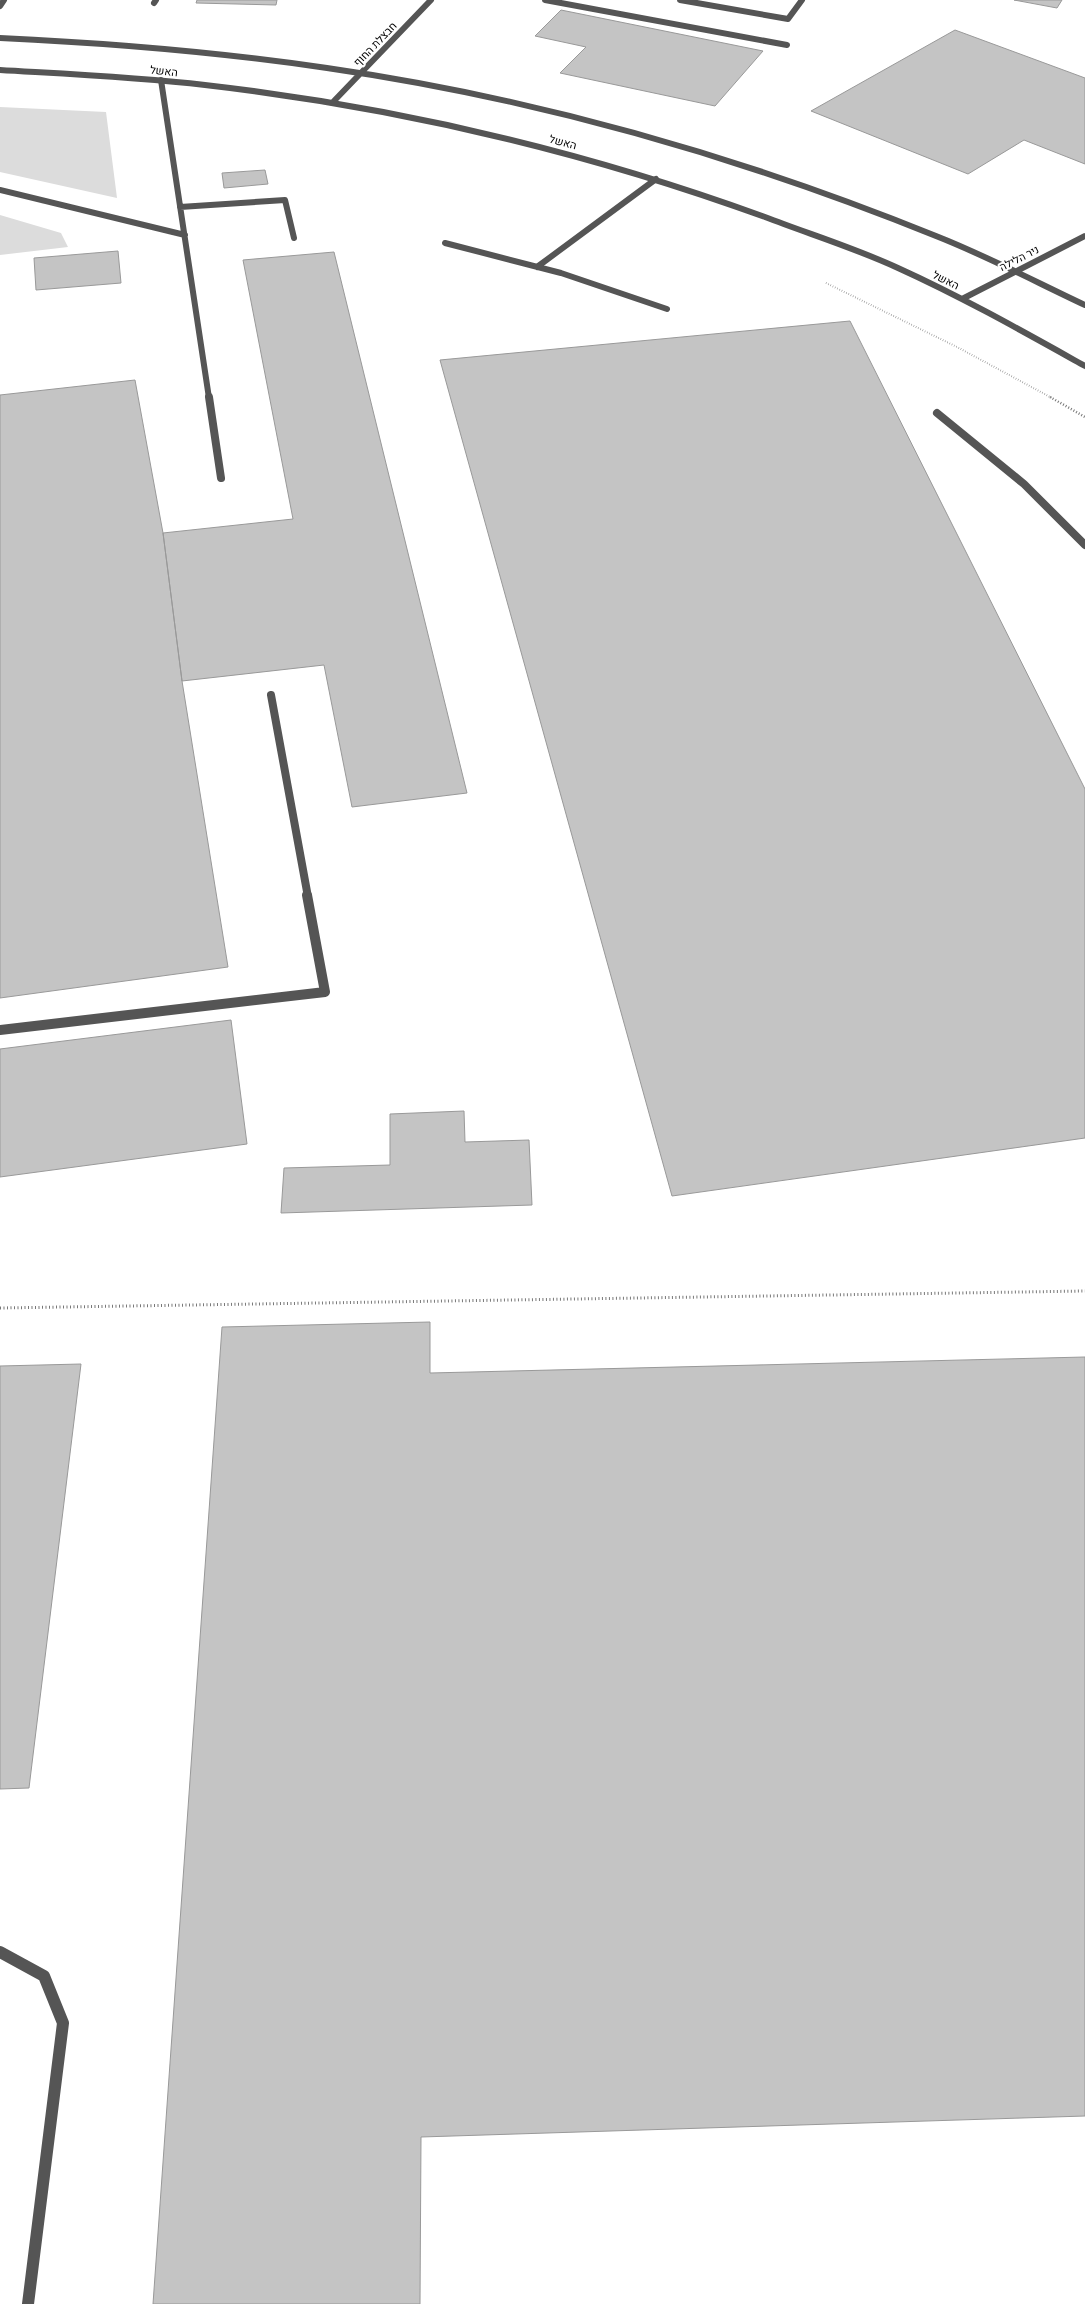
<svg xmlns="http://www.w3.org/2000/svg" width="1085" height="2304" viewBox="0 0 1085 2304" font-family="'PT Sans Narrow',Heebo,sans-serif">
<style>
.green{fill:#dcdcdc}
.building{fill:#c4c4c4;stroke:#999}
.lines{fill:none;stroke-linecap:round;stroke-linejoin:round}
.path-far2{stroke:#777;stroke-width:2;stroke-dasharray:0.5 2;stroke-linecap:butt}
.path-far1{stroke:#777;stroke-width:2.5;stroke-dasharray:1 2;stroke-linecap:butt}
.path{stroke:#777;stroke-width:3;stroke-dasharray:1 2.5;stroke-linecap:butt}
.service-far3{stroke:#555;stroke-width:6}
.service-far2{stroke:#555;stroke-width:8}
.service-far1{stroke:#555;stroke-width:10}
.service{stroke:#555;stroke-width:12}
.minor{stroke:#555;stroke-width:6}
.labels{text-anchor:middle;stroke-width:4;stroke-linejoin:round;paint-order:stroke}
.far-street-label{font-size:11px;fill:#000;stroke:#fff}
</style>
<rect width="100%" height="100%" fill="#fff"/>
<path class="green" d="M0,107L106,112L117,198L0,172Z
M0,215L61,233L68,247L0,255Z"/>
<path class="building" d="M197,0H277L276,5L196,3Z
M1014,0H1062L1057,8Z
M561,10L763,51L715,106L560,73L586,47L535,36Z
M955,30L1085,78V164L1024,140L968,174L811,111Z
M265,170L268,184L224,188L222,173Z
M118,251L121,283L36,290L34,258Z
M334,252L467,793L352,807L324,665L182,681L163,533L293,519L243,260Z
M850,321L1085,789V1138L672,1196L440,360Z
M135,380L163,533L182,681L228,967L0,998V395Z
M231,1020L247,1144L0,1177V1049Z
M464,1111L465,1142L529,1140L532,1205L281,1213L284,1168L390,1165V1114Z
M430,1322V1373L1085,1357V2116L421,2137L420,2304H153L222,1327Z
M81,1364L29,1788L0,1789V1366Z"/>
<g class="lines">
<path class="path-far2" d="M826,283L957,347L1052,398"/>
<path class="path-far1" d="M1050,397L1085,417"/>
<path class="path" d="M0,1308L1085,1291"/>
<path class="service-far3" d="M545,0L787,45
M680,0L788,19L802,0
M154,3L156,0
M0,6L4,0
M161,80L209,398
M0,190L185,235
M180,207L285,200L294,238
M445,243L561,273L667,309
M537,267L656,179"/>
<path class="service-far2" d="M209,397L221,478
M937,413L1024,484L1085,545
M271,695L308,897"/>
<path class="service-far1" d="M0,1030L325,992L307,895"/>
<path class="service" d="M0,1952L44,1976L63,2023L28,2304"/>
<path class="minor" d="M0,38C109,43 218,52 327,68C535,98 741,157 936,236C987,256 1036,282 1085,305
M0,70C68,74 137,77 205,85C396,107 584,151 765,217C809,234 855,248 898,268C962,297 1024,332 1085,366
M333,102L431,0
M962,299L1085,236"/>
</g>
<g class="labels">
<g class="far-street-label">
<text transform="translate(375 44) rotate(-46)" y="4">חבצלת החוף</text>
<text transform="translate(164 71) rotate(6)" y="4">האשל</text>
<text transform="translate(563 142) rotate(15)" y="4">האשל</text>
<text transform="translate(1019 258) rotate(-27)" y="4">ניר הלילה</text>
<text transform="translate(946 280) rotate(26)" y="4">האשל</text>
</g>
</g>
</svg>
